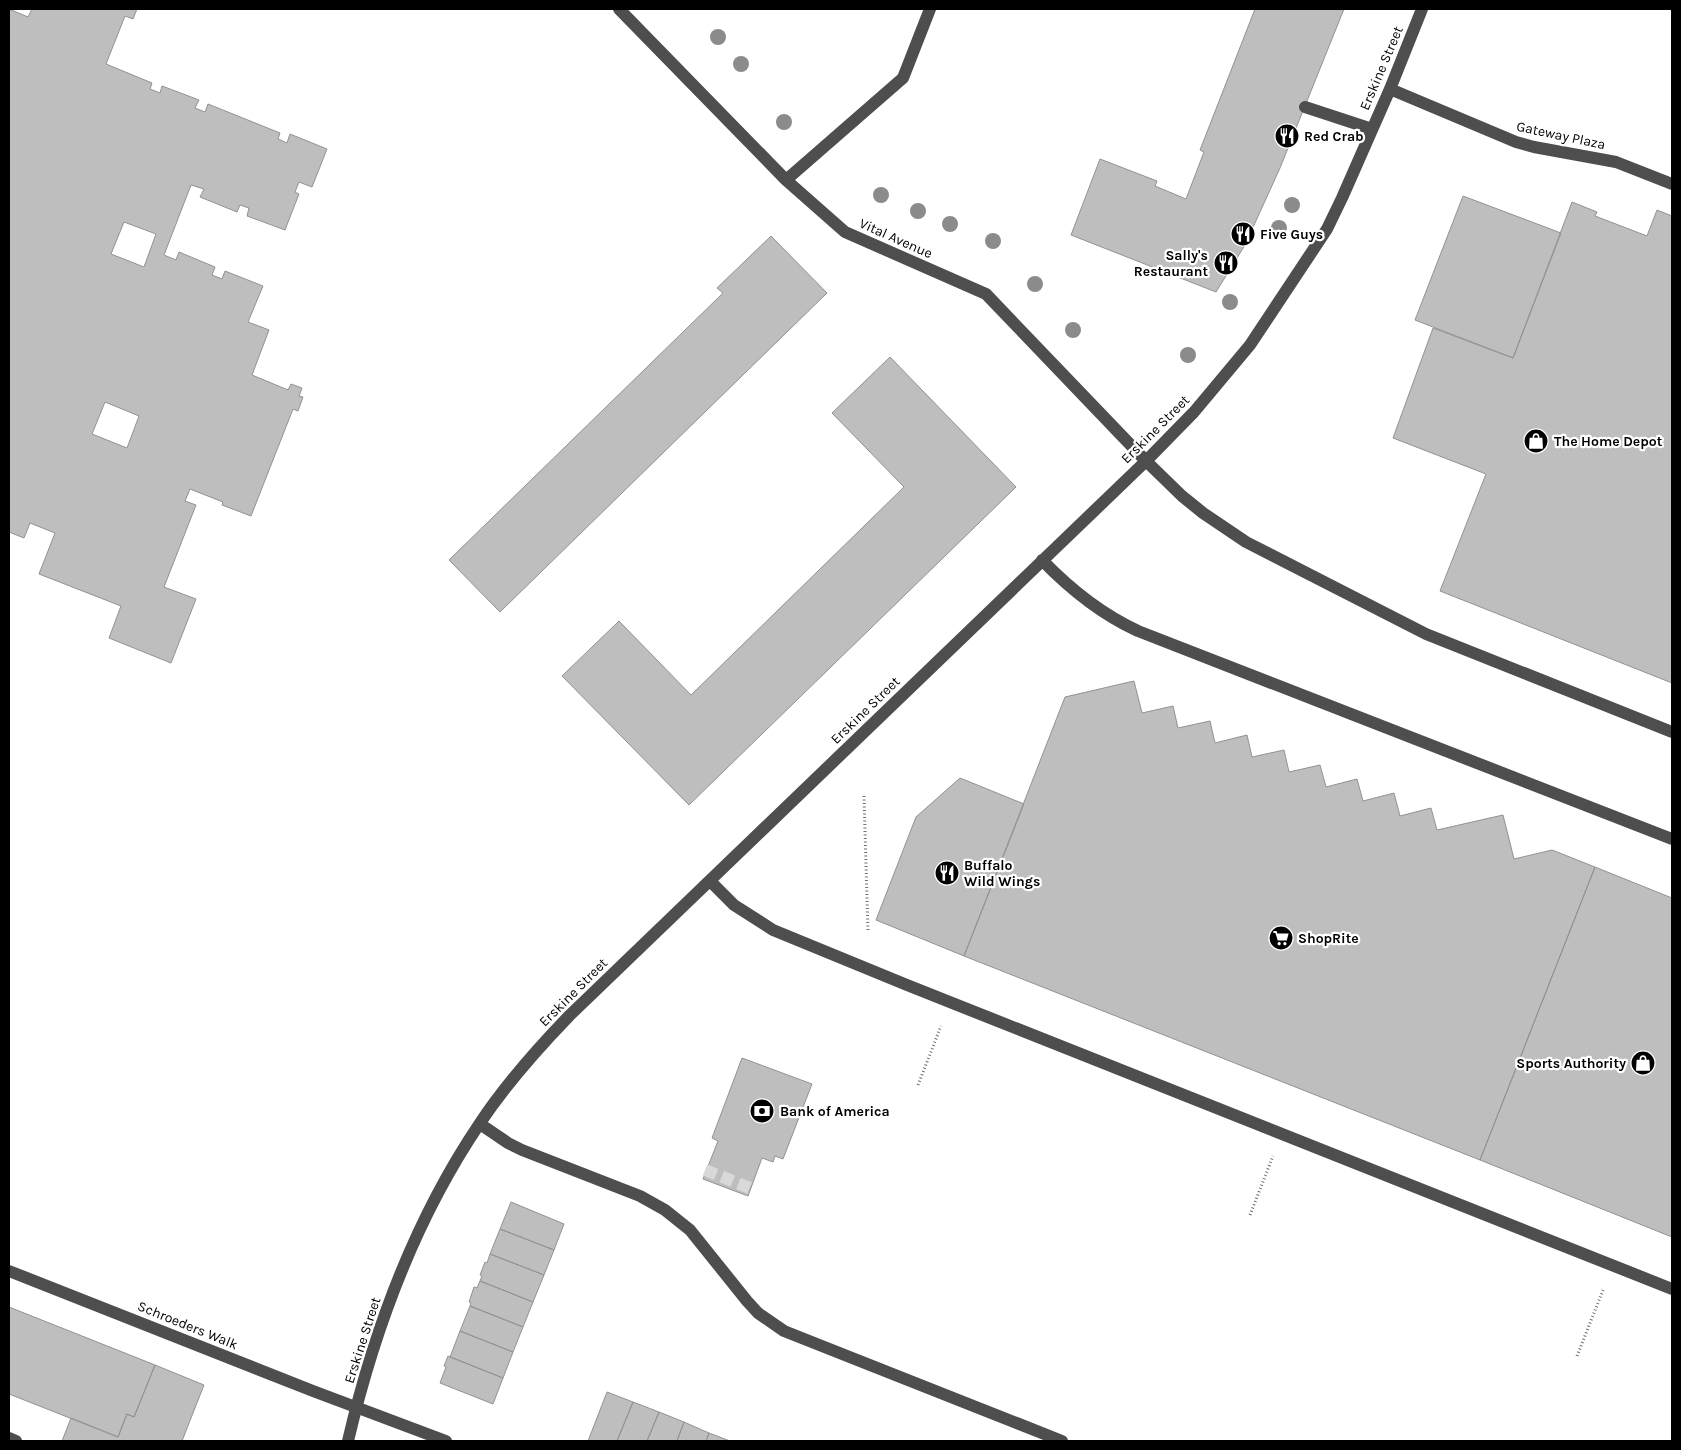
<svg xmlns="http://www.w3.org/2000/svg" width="1681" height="1450" viewBox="0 0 1681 1450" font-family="Karla,sans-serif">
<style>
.building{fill:#bebebe;stroke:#929292;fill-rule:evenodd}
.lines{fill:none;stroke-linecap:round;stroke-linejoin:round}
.minor-tunnel{stroke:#d9d9d9;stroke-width:12;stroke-dasharray:12 6;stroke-linecap:butt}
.path{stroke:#707070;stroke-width:3;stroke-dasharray:1 2.5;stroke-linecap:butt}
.minor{stroke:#4e4e4e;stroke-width:12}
.tree{fill:#8b8b8b}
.labels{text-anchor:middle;stroke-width:4.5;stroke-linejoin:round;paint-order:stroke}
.street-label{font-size:14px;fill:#000;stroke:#fff}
.poi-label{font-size:14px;font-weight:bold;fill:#000;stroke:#fff;text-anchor:start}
</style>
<rect width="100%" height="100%" fill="#fff"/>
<path class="building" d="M9,9L28,17L32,9H137L133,19L125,16L106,64L152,83L150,89L160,93L162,86L199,100L195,108L205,112L208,104L280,133L278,139L287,143L290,134L327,149L312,187L299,182L295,192L299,194L285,230L247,216L249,208L240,205L237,212L200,197L204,189L191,185L164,255L176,260L179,252L215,267L212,275L222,279L225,271L263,286L248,322L269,330L252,375L288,390L291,384L302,388L299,396L303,397L298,411L293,409L251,516L222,505L223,502L190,489L185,501L196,505L164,587L196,599L171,663L109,638L121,606L39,574L55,533L30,523L24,538L9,532ZM124,222L156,234L144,267L111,254ZM105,402L139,416L127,448L92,434Z
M1255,9H1344L1280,168L1245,245L1216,292L1071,235L1100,159L1157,181L1155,186L1186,199L1204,152L1200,150Z
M1463,196L1561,233L1513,358L1415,320Z
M1572,202L1597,212L1595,216L1647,236L1657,210L1672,216V683L1440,591L1486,474L1393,438L1433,328L1513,358Z
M771,236L827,293L500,612L449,560L723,293L717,288Z
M890,357L1016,487L689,805L562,676L619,621L691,695L904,487L832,413Z
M1134,681L1142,713L1173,706L1178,728L1210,721L1215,743L1247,735L1252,757L1284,750L1289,772L1320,765L1326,787L1357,779L1363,801L1394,793L1400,816L1431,808L1437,830L1503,815L1514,859L1552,850L1595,867L1480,1160L964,956L1065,697Z
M960,778L1024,804L964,956L876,920L916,817Z
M1595,867L1672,898V1237L1480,1160Z
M742,1058L812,1084L783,1159L775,1156L773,1162L762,1158L748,1196L703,1179L718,1141L712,1138Z
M511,1202L564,1224L554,1250L500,1229Z
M500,1229L554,1250L544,1275L490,1254Z
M490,1254L544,1275L533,1302L480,1281L482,1276L480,1275L485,1262L487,1263Z
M480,1281L533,1302L523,1327L470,1306L471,1303L469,1302L474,1287L477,1288Z
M470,1306L523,1327L513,1352L460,1331Z
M9,1307L155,1365L134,1417L127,1414L118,1437L9,1394Z
M460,1331L513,1352L503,1378L450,1357Z
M448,1356L503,1378L493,1404L440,1383L446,1367L444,1366Z
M155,1365L204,1385L182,1441H62L71,1418L118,1437L127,1414L134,1417Z
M607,1392L633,1402L617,1441H588Z
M633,1402L659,1412L647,1441H617Z
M659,1412L684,1422L677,1441H647Z
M684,1422L709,1433L706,1441H677Z
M709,1433L730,1441H706Z"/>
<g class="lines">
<path class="minor-tunnel" d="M705,1170L750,1188"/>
<path class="path" d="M864,796L868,932
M918,1085L941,1026
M1250,1215L1273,1156
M1577,1356L1603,1290"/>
<path class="minor" d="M619,9L786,180L845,232L986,294L1146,461L1182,496L1203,513L1246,542L1426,634L1672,732
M1390,89L1516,142L1534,147L1616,162L1672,184
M1305,107L1372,129
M786,180L903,78L930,9
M1042,560C1070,589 1101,614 1138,631L1672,839
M710,881L734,905L773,930L907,985L1672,1289
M480,1124L508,1143L522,1150L640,1196L665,1210L690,1230L747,1301L758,1313L784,1331L1062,1441
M9,1271L313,1391L446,1441
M9,1438L16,1441
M348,1441C374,1330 415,1219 480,1123C506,1084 537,1049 570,1015L1146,461L1194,412L1250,345L1327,229L1342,198L1390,89L1422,9"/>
</g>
<g class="tree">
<circle cx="718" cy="37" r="8"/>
<circle cx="741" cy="64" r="8"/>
<circle cx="784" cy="122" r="8"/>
<circle cx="881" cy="195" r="8"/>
<circle cx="1292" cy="205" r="8"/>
<circle cx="918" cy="211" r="8"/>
<circle cx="950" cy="224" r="8"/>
<circle cx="1279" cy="228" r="8"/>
<circle cx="993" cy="241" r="8"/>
<circle cx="1035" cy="284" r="8"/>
<circle cx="1230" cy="302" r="8"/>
<circle cx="1073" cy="330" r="8"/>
<circle cx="1188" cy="355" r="8"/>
</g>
<defs>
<symbol id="restaurant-disc" viewBox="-11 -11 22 22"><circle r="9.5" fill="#000" stroke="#fff"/><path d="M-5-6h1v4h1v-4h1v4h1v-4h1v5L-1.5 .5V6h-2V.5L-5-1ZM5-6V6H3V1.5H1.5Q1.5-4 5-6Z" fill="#fff"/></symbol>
<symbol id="shop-disc" viewBox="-11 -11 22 22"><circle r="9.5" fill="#000" stroke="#fff"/><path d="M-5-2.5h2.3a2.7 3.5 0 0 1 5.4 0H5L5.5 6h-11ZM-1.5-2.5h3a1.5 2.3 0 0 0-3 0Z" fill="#fff"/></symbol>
<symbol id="supermarket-disc" viewBox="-11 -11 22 22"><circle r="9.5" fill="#000" stroke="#fff"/><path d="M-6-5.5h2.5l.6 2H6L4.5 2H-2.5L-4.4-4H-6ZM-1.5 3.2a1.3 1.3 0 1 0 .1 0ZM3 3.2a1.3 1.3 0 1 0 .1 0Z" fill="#fff"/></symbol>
<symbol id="bank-disc" viewBox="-11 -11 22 22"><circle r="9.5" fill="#000" stroke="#fff"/><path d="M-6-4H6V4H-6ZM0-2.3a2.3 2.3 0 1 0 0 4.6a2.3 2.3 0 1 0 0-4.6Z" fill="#fff"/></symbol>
</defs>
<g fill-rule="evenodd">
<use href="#restaurant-disc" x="1273" y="122" width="28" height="28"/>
<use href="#restaurant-disc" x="1229" y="220" width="28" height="28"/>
<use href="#restaurant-disc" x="1212" y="249" width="28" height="28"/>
<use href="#shop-disc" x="1522" y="427" width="28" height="28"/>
<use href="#restaurant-disc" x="933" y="859" width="28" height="28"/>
<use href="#supermarket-disc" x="1267" y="924" width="28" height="28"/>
<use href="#shop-disc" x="1629" y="1049" width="28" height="28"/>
<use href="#bank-disc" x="748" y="1097" width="28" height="28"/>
</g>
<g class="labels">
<g class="street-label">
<text transform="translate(1381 68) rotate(-67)" y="5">Erskine Street</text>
<text transform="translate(1561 135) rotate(12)" y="5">Gateway Plaza</text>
<text transform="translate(896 238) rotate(24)" y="5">Vital Avenue</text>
<text transform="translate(1155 429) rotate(-45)" y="5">Erskine Street</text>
<text transform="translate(865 710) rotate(-44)" y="5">Erskine Street</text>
<text transform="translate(573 992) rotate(-45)" y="5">Erskine Street</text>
<text transform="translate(188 1325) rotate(22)" y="5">Schroeders Walk</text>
<text transform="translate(362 1340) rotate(-72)" y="5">Erskine Street</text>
</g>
<g class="poi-label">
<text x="1304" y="141">Red Crab</text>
<text x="1260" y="239">Five Guys</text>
<text x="1208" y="260" text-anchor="end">Sally's<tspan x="1208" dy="16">Restaurant</tspan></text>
<text x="1554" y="446">The Home Depot</text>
<text x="964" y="870">Buffalo<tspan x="964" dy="16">Wild Wings</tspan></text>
<text x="1298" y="943">ShopRite</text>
<text x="1626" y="1068" text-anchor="end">Sports Authority</text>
<text x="780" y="1116">Bank of America</text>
</g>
</g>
<rect width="1681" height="1450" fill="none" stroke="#000000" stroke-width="20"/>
</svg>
